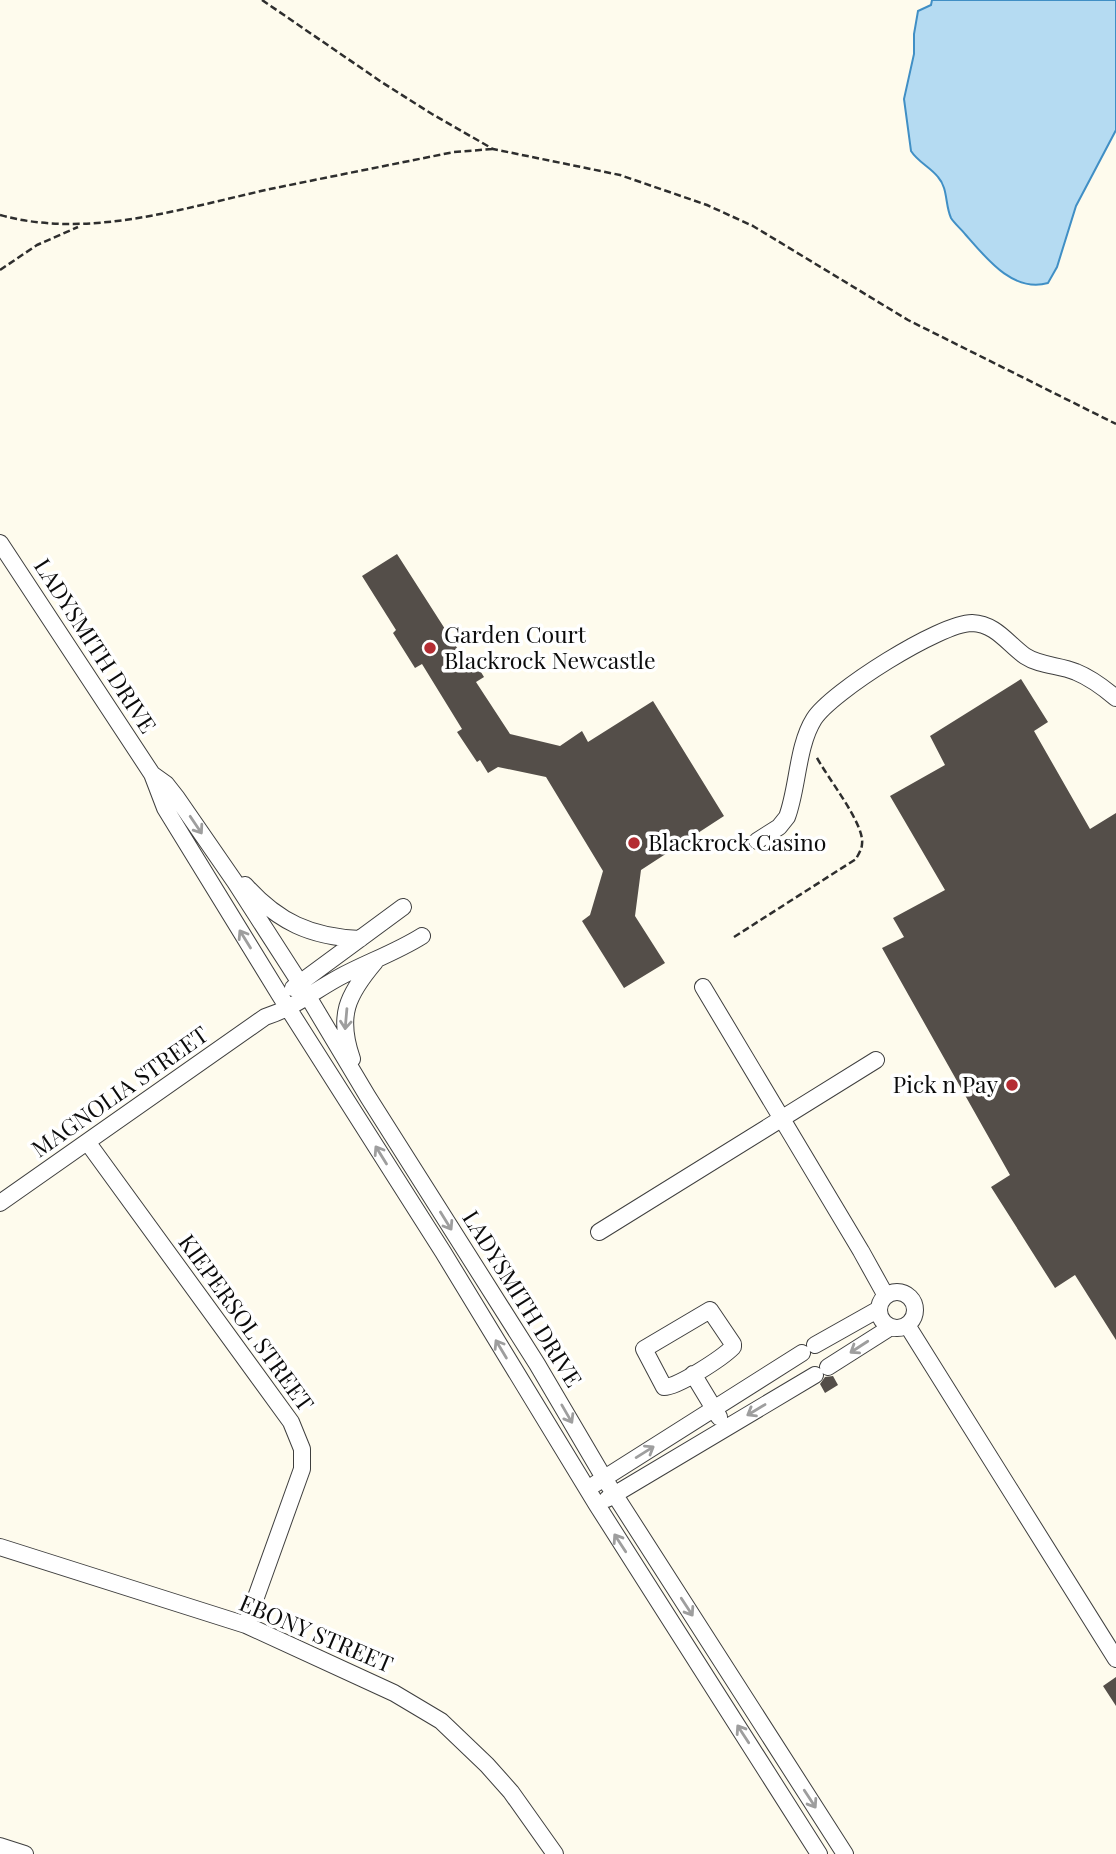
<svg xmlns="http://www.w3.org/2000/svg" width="1116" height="1854" viewBox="0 0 1116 1854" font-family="'Playfair Display',serif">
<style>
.water{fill:#b5dbf2;stroke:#408fc5;stroke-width:2}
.building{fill:#544e49}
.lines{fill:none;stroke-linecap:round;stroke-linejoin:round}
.minor-casing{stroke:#3f3f3f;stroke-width:18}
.path{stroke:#2e2e2e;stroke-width:2.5;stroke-dasharray:7 3.5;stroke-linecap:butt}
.minor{stroke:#fff;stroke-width:16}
.oneway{stroke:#9e9e9e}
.poi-dot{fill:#b42d33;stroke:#fff;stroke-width:2.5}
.labels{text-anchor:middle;stroke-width:7;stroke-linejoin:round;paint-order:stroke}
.poi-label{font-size:23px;fill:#0c0c0c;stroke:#fff;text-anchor:start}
.street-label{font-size:23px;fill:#0c0c0c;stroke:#fff}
</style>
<rect width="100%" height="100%" fill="#fefbed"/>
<path class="water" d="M932,0H1116V130L1076,206L1057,267L1048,283C1013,293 986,258 965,234C961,229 954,223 951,218C945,205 948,188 938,177C930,167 918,162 911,151L904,99L914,54V34L918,11L931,5Z"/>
<path class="building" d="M397,554L470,668L476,664L484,677L476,682L510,734L560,746L582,731L588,742L653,701L724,816L641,870L635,916L665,963L624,988L582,921L590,915L603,871L546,777L498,767L488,773L480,760L477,762L457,732L462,729L422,664L415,668L393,633L396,630L362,576Z
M1021,679L1048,722L1034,731L1090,829L1116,813V1340L1075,1275L1055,1288L991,1187L1010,1175L882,948L904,937L893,918L945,890L890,796L945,765L930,736Z
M833,1376L838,1385L825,1393L820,1384L825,1377Z
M1116,1677V1706L1103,1686Z"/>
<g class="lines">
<defs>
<path id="minor" d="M0,543L152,774L165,808L281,997L443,1252L597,1505L819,1854
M152,774L166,784L177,798L235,882L300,983L368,1097L537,1364L604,1478L845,1854
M757,841L779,827L787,817C798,788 797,746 814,719C831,692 940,623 972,623C996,624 1007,643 1025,656C1040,666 1060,665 1076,672C1091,678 1104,688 1116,698
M245,885C278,922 311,937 360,939
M703,987L861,1251L886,1296
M293,988L403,907
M352,1059C337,1016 347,995 375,962
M88,1143L291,1422L302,1449V1469L246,1625
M0,1203L265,1017C295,1007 311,993 338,978C365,963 395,953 422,936
M599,1232L876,1060
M879 1310a18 18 0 1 1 36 0a18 18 0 1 1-36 0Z
M710,1310L733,1344V1347C722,1358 678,1387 664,1387L644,1349Z
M907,1325L1116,1659
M815,1345L879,1309
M828,1367L891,1327
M693,1374L719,1417
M595,1484L802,1353
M607,1499L815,1375
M0,1547L246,1625L394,1693L441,1721L487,1765L511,1792L555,1854
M0,1846L25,1854"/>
</defs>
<use href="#minor" class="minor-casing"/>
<path class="path" d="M262,0L383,83L432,114L493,149L620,175L707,205L753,226L908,320L1116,424
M0,215C90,240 186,207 275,188C334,176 394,164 454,152L493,149
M0,270L37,245L78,227
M734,937L856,859C858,855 862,849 862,844C865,824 826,776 816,756"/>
<use href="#minor" class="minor"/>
</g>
<defs><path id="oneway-shaft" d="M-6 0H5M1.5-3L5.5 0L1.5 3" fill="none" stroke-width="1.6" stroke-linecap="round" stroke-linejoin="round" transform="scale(1.75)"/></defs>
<g class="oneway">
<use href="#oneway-shaft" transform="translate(196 825) rotate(56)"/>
<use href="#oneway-shaft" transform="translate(245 939) rotate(-122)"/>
<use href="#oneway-shaft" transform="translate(346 1019) rotate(95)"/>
<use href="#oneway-shaft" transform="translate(381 1155) rotate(-122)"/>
<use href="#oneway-shaft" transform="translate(446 1221) rotate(58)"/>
<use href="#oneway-shaft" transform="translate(859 1347) rotate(147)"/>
<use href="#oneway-shaft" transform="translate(501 1349) rotate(-121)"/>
<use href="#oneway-shaft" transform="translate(756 1410) rotate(149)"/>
<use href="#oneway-shaft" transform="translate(567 1414) rotate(60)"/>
<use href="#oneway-shaft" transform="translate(645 1452) rotate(-32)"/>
<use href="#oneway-shaft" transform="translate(620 1543) rotate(-123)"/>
<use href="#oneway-shaft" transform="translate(687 1607) rotate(57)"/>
<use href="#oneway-shaft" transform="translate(743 1734) rotate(-123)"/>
<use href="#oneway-shaft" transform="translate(810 1799) rotate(57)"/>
</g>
<g class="poi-dot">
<circle cx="430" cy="648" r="7"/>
<circle cx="634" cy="843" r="7"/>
<circle cx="1012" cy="1085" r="7"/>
</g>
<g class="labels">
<g class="poi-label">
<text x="444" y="643">Garden Court<tspan x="444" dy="26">Blackrock Newcastle</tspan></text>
<text x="648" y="851">Blackrock Casino</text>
<text x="998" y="1093" text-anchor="end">Pick n Pay</text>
</g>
<g class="street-label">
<text transform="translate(95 646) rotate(57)" y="8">LADYSMITH DRIVE</text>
<text transform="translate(120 1092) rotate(-35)" y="8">MAGNOLIA STREET</text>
<text transform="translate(522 1299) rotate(58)" y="8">LADYSMITH DRIVE</text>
<text transform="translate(246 1323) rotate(54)" y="8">KIEPERSOL STREET</text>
<text transform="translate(316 1634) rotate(23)" y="8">EBONY STREET</text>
</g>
</g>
</svg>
